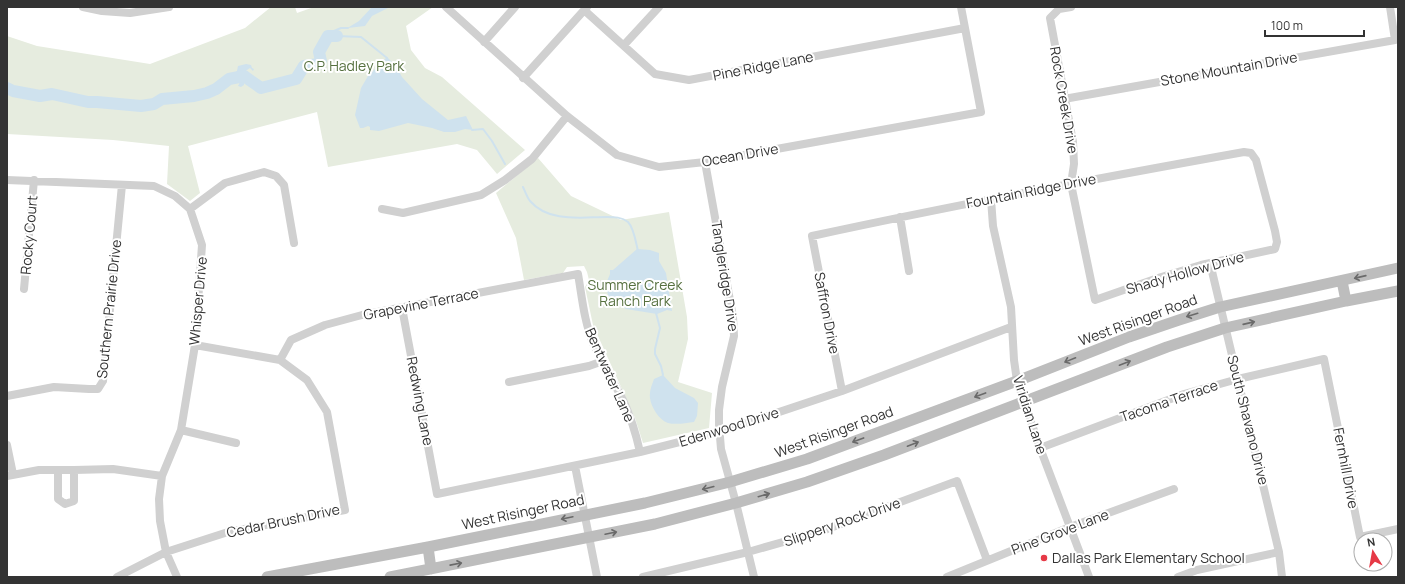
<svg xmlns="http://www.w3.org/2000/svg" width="1405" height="584" viewBox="0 0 1405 584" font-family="Manrope,sans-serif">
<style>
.green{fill:#e6ecdf}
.water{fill:#cfe2ee}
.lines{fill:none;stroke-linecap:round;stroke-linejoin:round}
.stream{stroke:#cfe2ee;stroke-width:2}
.river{stroke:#cfe2ee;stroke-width:12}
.minor{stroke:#d0d0d0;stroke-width:8}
.secondary{stroke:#bdbdbd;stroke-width:11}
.oneway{stroke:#6a6a6a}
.poi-dot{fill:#e63946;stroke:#fff;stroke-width:1.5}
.labels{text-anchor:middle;stroke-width:4;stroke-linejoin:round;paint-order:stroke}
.park-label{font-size:14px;fill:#56703f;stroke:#fff}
.street-label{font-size:14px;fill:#333;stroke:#fff}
.poi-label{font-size:14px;fill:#333;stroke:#fff;text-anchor:start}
</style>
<rect width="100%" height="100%" fill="#fff"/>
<path class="green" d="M271,7H295L297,13L314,7H433L406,26L411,50L425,68L442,77L525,150L497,174L477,150L457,144L328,167L317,112L188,146L200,193L190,201L167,184L169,146L113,140L7,134V36L37,46L150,64L245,28Z
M538,158L571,196L621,220L669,212L687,317L688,339L678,382L712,393L709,428L643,443L635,418L593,325L585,287L589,280L587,272L584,266L567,267L563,273L524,280L516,238L496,193Z"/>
<path class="water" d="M372,7H390L372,16L365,26L348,28L349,27L359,21Z
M387,57L396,66L402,77L422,99L448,120L466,116L473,130L465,129L455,132H444L432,128L408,123L379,131L370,130V127L368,126L363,128H360L355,115L361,88L368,76Z
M246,64L251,65L252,68L254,69L253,71L250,68L244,72V74L249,76L253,79L245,78L244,80V85L241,87L238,86L241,80L234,78L233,74L237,71L238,66Z
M637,249L650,250L659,253V261L666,273L672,311L667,310L657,314L626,309L610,300L605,286L610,274V270H613Z
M663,375L675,388L694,398L698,403L697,416L694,422C686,423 676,425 668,423C659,420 651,407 650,398C649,391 652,385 654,379Z"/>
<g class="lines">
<path class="stream" d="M333,35L334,31L341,28H348
M337,36L361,37L387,58
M472,130L483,129L492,141L505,164
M523,187C525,191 527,197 530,201C549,223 582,217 607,217C614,217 622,217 628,222C634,228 636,243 638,251
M656,313L660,328L655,349V354L661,366L663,375"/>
<path class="river" d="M7,88L13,91L40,96L52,94L88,102H97L141,106L154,104L162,99L194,96L207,93L216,89L229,79L244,76L261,88L296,79L304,66L318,64L321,61L319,52L328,36H337"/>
<path class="minor" d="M83,7L102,11L130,13L169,7
M446,7L567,116L617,155L659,167L705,162L981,112L961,7
M584,10L655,74L689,80L965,28
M484,42L515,7
M624,45L659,7
M523,78L587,7
M1064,99L1395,40L1390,7
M705,162L733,317L734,336L722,387L719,410V425L721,449L736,503L754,577
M7,180L154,186L175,196L190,209L202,245L195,345L181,430L162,476L159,499L160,521L166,552L177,577
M991,199L993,226L1011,307L1014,360L1017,381L1040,448L1089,577
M190,209L225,183L264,172L276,176L284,185L294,243
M382,209L403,213L481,195L505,180L532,159L567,116
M900,217L909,271
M1210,263L1279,552L1282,577
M24,289L34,180
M402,308L437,494L640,452L719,432L842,391L1011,327
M280,360L291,340L325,325L362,315L578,274C582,297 584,321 593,343C602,362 613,381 623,400C631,417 636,434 640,452
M509,382L589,366L603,361
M842,391L812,236C955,205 1099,178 1244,152L1251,153L1256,160L1275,231L1277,242L1275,249L1201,265L1158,278L1095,300L1071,184L1074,164L1073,142L1050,18L1059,9L1071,7
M7,396L54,387L89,389H98L103,381L122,185
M181,430L236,443
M7,445L13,474
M1040,448L1184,394L1238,379L1324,359L1360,537L1398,529
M575,466L597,577
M58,470H74
M7,476L39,470H58V499L65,504L74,501V470L113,469L162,476
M117,577L166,552L228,532L345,510L327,412L307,380L280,360L195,345
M643,577L748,552L822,531L957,481L987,560
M947,577L1070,527L1174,489
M1178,577L1197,570L1279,552"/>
<path class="secondary" d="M1342,281L1346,301
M428,547L431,569
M267,577L428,547L645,503L730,482L807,459L1017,381L1129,337L1179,320L1220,307L1398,268
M390,577L655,524L736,503L807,482L884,455L1167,347L1225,328L1346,301L1398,291"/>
</g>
<defs><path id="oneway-shaft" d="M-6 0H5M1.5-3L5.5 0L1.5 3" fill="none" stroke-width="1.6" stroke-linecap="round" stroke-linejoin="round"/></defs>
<g class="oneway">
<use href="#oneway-shaft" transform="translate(1360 277) rotate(167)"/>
<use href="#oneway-shaft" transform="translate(1192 315) rotate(163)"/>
<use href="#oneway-shaft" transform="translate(1249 323) rotate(-13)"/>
<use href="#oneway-shaft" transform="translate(1070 360) rotate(158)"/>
<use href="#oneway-shaft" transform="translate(1125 363) rotate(-21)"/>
<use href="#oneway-shaft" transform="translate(980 395) rotate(160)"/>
<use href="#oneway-shaft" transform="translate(858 440) rotate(160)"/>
<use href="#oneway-shaft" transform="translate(913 444) rotate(-21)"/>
<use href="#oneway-shaft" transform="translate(708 488) rotate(166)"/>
<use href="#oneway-shaft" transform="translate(764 495) rotate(-16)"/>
<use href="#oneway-shaft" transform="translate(567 518) rotate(168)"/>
<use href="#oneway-shaft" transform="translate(611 533) rotate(-12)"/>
<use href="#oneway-shaft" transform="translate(456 564) rotate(-11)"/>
</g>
<circle class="poi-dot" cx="1044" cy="558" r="4"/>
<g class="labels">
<g class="park-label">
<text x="354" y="71">C.P. Hadley Park</text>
<text x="635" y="290">Summer Creek<tspan x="635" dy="16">Ranch Park</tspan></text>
</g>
<g class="street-label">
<text transform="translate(763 66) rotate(-11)" y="5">Pine Ridge Lane</text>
<text transform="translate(1229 69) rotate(-10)" y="5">Stone Mountain Drive</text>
<text transform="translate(1064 100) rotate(80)" y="5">Rock Creek Drive</text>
<text transform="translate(740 155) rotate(-10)" y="5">Ocean Drive</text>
<text transform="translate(1031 191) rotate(-11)" y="5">Fountain Ridge Drive</text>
<text transform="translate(29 235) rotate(-85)" y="5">Rocky Court</text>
<text transform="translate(1185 273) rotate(-16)" y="5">Shady Hollow Drive</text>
<text transform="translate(725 276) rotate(81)" y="5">Tangleridge Drive</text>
<text transform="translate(198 301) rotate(-85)" y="5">Whisper Drive</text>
<text transform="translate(421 304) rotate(-11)" y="5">Grapevine Terrace</text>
<text transform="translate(109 309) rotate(-84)" y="5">Southern Prairie Drive</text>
<text transform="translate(827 313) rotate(79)" y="5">Saffron Drive</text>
<text transform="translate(1138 320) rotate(-20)" y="5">West Risinger Road</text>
<text transform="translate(610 375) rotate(66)" y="5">Bentwater Lane</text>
<text transform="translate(420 401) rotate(79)" y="5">Redwing Lane</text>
<text transform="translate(1169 401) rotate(-19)" y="5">Tacoma Terrace</text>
<text transform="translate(1030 415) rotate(72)" y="5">Viridian Lane</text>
<text transform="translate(1248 420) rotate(76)" y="5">South Shavano Drive</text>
<text transform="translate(729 427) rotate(-17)" y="5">Edenwood Drive</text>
<text transform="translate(834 432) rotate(-20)" y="5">West Risinger Road</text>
<text transform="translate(1346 468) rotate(79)" y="5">Fernhill Drive</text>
<text transform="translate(523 512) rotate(-12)" y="5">West Risinger Road</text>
<text transform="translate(283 521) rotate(-12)" y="5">Cedar Brush Drive</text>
<text transform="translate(842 522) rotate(-19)" y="5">Slippery Rock Drive</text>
<text transform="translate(1060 532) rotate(-21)" y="5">Pine Grove Lane</text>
</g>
<g class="poi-label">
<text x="1052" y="563">Dallas Park Elementary School</text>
</g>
</g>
<rect width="1405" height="584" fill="none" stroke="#333333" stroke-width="16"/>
<g transform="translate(1373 552) rotate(349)"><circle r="19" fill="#ffffff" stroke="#adadad"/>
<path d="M0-3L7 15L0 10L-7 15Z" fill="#e63946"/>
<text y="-6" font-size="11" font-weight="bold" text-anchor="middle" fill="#333333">N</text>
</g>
<path d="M1265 30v6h99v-6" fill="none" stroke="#333333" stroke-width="2"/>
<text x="1271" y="30" font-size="12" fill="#333333" stroke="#ffffff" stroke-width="3" paint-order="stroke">100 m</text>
</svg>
